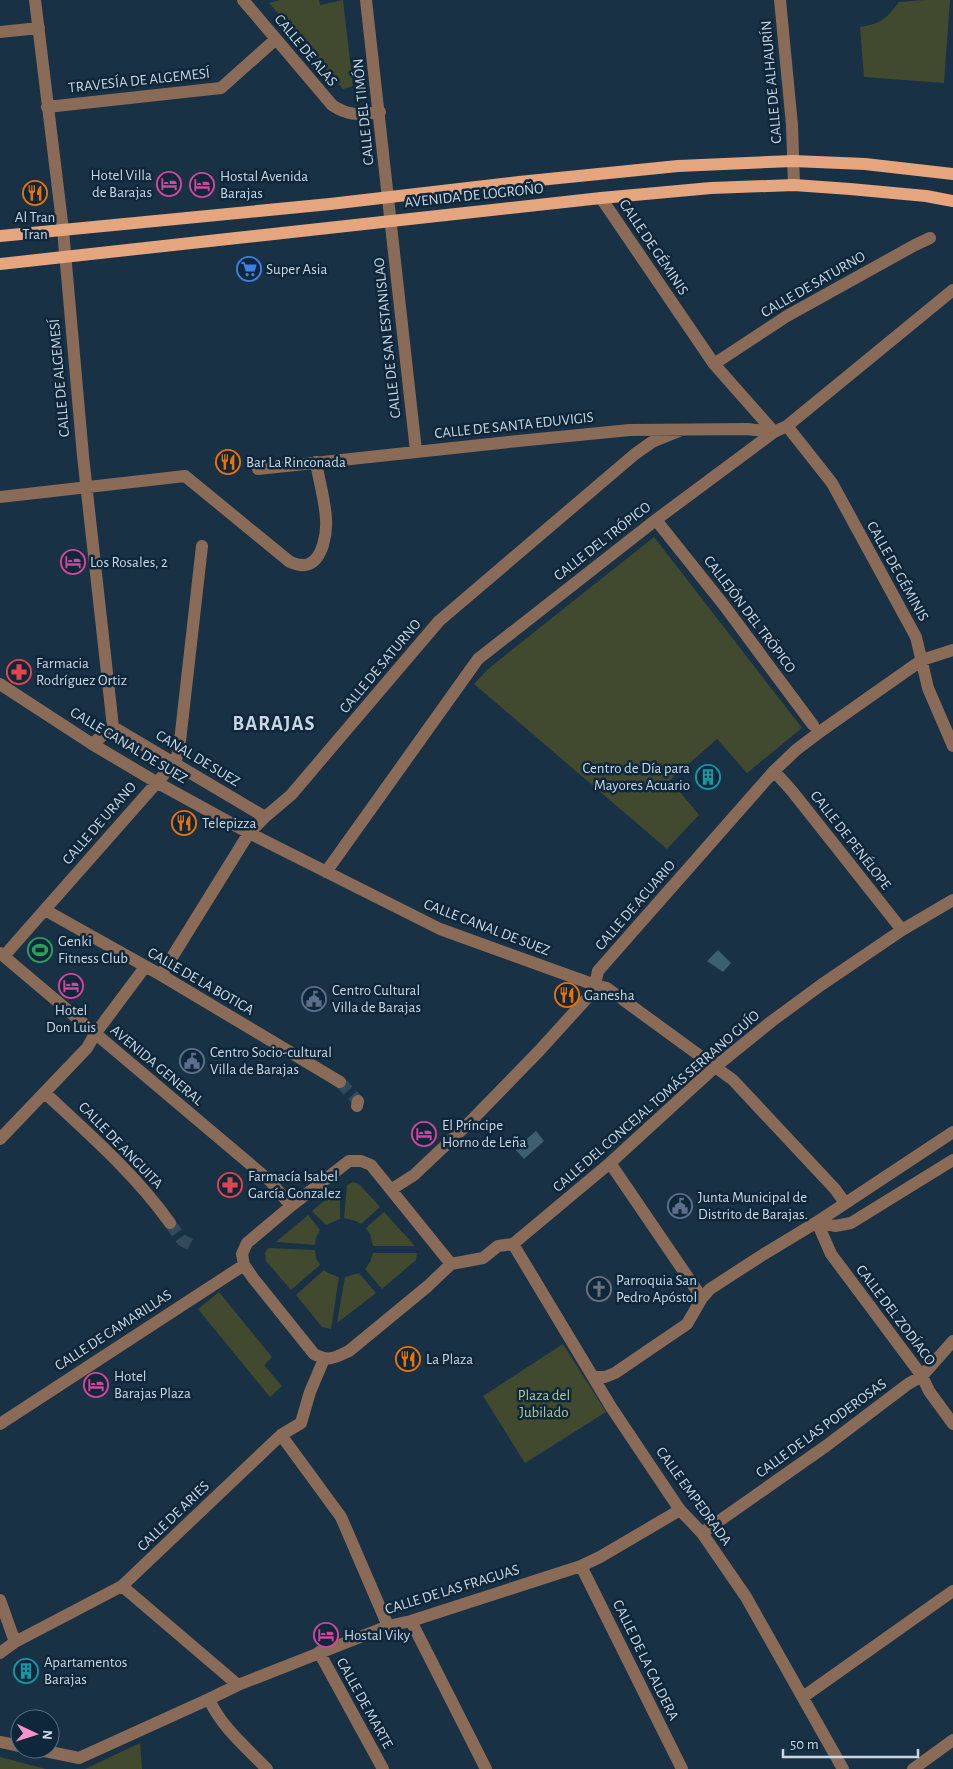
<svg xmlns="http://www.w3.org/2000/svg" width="953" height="1769" viewBox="0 0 953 1769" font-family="'Alegreya Sans',sans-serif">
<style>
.green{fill:#41492f}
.water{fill:#3e5f70}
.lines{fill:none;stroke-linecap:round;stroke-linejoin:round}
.minor-tunnel{stroke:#334a5d;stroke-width:12;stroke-dasharray:12 6;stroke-linecap:butt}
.minor{stroke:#8a6b58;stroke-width:12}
.major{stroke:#e4a57f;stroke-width:12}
.labels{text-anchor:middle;stroke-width:5;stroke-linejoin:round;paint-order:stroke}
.street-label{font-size:15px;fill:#c9d7e4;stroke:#0f273a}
.poi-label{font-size:15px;fill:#c9d7e4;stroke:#0f273a;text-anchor:start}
.park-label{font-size:15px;fill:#b4c78f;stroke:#0f273a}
.district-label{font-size:20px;font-weight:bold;letter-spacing:1px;fill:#c9d7e4;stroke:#0f273a}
</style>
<rect width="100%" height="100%" fill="#193145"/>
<path class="green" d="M280,0H319L320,5L343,0L353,86L343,89L269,3Z
M924,0H950L944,83L864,77L860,27C882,23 885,20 899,2Z
M654,537L802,728L747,773L717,739L670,780L699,815L667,849L474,684L488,669Z
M353,1182L359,1184L380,1207L361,1224L356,1221L344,1218L347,1185Z
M340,1188V1219L326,1225L312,1211Z
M384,1212L415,1246H373L370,1234L366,1228Z
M308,1215L320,1230L316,1238L315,1245L276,1242Z
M268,1248L315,1250L316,1258L320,1265L291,1290L266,1261L265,1253Z
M373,1253H417L416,1260L382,1289L365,1269L370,1262Z
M324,1270L328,1273L339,1277L331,1329L322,1327L296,1295Z
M359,1273L376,1293L337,1323L345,1277Z
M219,1292L272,1357L264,1365L282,1386L270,1397L198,1309Z
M563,1344L606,1412L525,1463L483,1396Z
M140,1743L142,1769H85Z
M0,1757L46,1769H0Z"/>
<path class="water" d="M718,950L731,963L723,972L707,961Z
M536,1131L544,1141L524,1159L515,1149Z"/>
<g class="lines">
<path class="minor-tunnel" d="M340,1082L358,1101
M170,1223L182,1240L191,1245"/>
<path class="minor" d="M35,0L63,230L83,456L113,727L92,744
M243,0L332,105C350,117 359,114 380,112
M366,0L416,451
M780,0L792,125L794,185
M0,32L39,28
M47,107L221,88L276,39
M601,198L714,364L774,432
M714,364L787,316L915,245L930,238
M787,426L832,483L916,637L928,688L953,746
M258,469L518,441L630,430L747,429L774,432
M0,497L185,476L290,562C296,564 302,567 309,564C323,558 327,533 326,519C325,500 319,481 316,462
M660,525L723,604L813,725
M0,684L92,744L156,782L249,833L440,929L595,985L607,988L733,1080L835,1189L845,1203
M113,727L265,817
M774,771L792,791L902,930
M326,872L478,659L657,519L774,432L787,426L953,290
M45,910L161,975L340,1082
M0,953L270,1181L291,1206
M4,956L175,762L179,750L202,546
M161,975L249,833L265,817L291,795L439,621L635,454L652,442L679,431
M45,1093C89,1134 135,1174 170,1223
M357,1106L358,1101
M0,1139L87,1048L95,1034L145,967
M349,1161H361L371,1165L451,1264L428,1286L349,1351C334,1358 329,1362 314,1354L253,1278L244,1265L242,1254L247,1243L291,1206Z
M610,1163L702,1298
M392,1189L414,1175L466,1126L539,1051L589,996L595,985L598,971L774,771L796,750L821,731L922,660L953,650
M817,1222L831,1254L922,1376L929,1391L953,1424
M817,1222L835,1226L851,1223L953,1160
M513,1244L611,1407L680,1510L702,1533L746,1597L843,1769
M451,1264L483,1258L498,1246L513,1244L610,1163L715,1067L772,1021L821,985L902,930L953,900
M595,1377H605L615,1373L687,1324L702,1298L710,1289L764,1254L817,1222L953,1132
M0,1424L244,1265
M281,1435L341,1517L388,1626
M702,1533L826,1446L908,1384L922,1376L953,1341
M581,1566L682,1769
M122,1586L238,1685
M0,1600L15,1642
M411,1621L486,1769
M319,1652L383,1769
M0,1653L15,1642L122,1586L281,1435L301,1423L310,1392L324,1359
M803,1697L953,1591
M209,1699C221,1727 247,1748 267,1769
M0,1742L20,1746
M35,1749L79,1758L209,1699L238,1685L388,1626L411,1621L581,1566L600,1557L680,1510
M913,1769L953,1740"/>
<path class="major" d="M0,236L330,204L519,182L678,166L793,161L865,164L953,174
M0,264L601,198L711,188L794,185L850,189L926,196L953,201"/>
</g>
<defs>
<symbol id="hotel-ring" viewBox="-11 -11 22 22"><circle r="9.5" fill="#0f273a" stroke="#d1479c" stroke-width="1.5"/><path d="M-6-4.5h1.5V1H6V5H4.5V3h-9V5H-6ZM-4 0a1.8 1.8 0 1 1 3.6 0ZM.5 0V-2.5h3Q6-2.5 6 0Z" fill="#d1479c"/></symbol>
<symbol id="restaurant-ring" viewBox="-11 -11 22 22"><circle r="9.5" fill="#0f273a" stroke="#e8710a" stroke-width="1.5"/><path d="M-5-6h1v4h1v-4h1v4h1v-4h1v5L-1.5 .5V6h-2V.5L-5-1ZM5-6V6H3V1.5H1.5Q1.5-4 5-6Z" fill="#e8710a"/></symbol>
<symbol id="supermarket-ring" viewBox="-11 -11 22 22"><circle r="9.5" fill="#0f273a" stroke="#3f7fe0" stroke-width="1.5"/><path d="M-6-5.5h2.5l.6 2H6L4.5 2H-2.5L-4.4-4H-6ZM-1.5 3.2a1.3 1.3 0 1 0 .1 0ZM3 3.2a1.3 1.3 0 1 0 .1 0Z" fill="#3f7fe0"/></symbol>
<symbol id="pharmacy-ring" viewBox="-11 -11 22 22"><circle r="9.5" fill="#0f273a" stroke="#e0444e" stroke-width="1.5"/><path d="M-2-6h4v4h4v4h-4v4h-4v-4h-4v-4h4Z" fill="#e0444e"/></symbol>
<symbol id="building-ring" viewBox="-11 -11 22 22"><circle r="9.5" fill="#0f273a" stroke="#0f9aa8" stroke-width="1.5"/><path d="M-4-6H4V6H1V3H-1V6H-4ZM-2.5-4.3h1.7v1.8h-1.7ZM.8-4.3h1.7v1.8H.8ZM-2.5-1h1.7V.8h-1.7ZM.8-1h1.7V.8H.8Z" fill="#0f9aa8"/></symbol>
<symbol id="stadium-ring" viewBox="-11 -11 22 22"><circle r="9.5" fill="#0f273a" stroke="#2e9e5b" stroke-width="1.5"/><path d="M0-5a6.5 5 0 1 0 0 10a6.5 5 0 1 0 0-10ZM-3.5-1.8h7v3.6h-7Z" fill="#2e9e5b"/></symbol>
<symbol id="civic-ring" viewBox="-11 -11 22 22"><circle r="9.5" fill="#0f273a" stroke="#5c6f8a" stroke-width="1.5"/><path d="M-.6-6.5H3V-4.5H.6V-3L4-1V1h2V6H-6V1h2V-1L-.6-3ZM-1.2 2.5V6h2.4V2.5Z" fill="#5c6f8a"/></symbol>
<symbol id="church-ring" viewBox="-11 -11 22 22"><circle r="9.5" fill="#0f273a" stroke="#6b7280" stroke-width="1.5"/><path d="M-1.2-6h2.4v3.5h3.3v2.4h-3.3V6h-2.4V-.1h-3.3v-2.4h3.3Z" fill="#6b7280"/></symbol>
</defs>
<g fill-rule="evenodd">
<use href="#hotel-ring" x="155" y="170" width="28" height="28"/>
<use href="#hotel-ring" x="188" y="171" width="28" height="28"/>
<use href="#restaurant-ring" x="21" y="179" width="28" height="28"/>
<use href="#supermarket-ring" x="235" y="255" width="28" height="28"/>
<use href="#restaurant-ring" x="214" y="448" width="28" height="28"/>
<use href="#hotel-ring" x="59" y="548" width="28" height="28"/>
<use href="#pharmacy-ring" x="5" y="658" width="28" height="28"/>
<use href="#building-ring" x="694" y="763" width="28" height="28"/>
<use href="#restaurant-ring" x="170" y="809" width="28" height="28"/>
<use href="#stadium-ring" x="26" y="936" width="28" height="28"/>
<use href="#hotel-ring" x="57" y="972" width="28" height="28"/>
<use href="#restaurant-ring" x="553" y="981" width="28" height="28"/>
<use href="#civic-ring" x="300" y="985" width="28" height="28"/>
<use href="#civic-ring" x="178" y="1047" width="28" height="28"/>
<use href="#hotel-ring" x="410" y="1120" width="28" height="28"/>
<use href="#pharmacy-ring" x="216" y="1171" width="28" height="28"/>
<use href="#civic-ring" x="666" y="1192" width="28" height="28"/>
<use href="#church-ring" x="585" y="1275" width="28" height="28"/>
<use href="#restaurant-ring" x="394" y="1345" width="28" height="28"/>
<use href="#hotel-ring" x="82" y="1371" width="28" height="28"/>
<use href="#hotel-ring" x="312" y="1621" width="28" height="28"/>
<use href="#building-ring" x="12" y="1657" width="28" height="28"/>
</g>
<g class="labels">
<g class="street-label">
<text transform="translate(306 50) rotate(50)" y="5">CALLE DE ALAS</text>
<text transform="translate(139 80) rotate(-6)" y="5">TRAVESÍA DE ALGEMESÍ</text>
<text transform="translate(771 82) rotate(-95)" y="5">CALLE DE ALHAURÍN</text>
<text transform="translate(363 112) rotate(-96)" y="5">CALLE DEL TIMÓN</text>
<text transform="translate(474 195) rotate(-6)" y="5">AVENIDA DE LOGROÑO</text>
<text transform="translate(654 247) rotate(56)" y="5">CALLE DE GÉMINIS</text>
<text transform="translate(813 284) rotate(-30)" y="5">CALLE DE SATURNO</text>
<text transform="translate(387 338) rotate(-96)" y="5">CALLE DE SAN ESTANISLAO</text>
<text transform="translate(59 378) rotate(-95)" y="5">CALLE DE ALGEMESÍ</text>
<text transform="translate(514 425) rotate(-6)" y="5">CALLE DE SANTA EDUVIGIS</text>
<text transform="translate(602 541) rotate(-38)" y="5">CALLE DEL TRÓPICO</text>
<text transform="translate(898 571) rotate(61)" y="5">CALLE DE GÉMINIS</text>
<text transform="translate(750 614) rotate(53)" y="5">CALLEJÓN DEL TRÓPICO</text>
<text transform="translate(380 666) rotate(-50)" y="5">CALLE DE SATURNO</text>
<text transform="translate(129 745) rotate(31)" y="5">CALLE CANAL DE SUEZ</text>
<text transform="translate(198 758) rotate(31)" y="5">CANAL DE SUEZ</text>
<text transform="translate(99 823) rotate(-49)" y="5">CALLE DE URANO</text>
<text transform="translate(851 840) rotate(52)" y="5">CALLE DE PENÉLOPE</text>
<text transform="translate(635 905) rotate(-49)" y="5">CALLE DE ACUARIO</text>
<text transform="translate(487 927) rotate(21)" y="5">CALLE CANAL DE SUEZ</text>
<text transform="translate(201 981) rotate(30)" y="5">CALLE DE LA BOTICA</text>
<text transform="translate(157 1065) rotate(40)" y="5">AVENIDA GENERAL</text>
<text transform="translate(656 1101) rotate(-41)" y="5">CALLE DEL CONCEJAL TOMÁS SERRANO GUÍO</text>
<text transform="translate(121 1145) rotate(46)" y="5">CALLE DE ANGUITA</text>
<text transform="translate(896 1315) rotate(53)" y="5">CALLE DEL ZODÍACO</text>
<text transform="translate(113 1330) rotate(-33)" y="5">CALLE DE CAMARILLAS</text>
<text transform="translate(821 1428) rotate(-36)" y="5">CALLE DE LAS PODEROSAS</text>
<text transform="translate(694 1496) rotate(54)" y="5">CALLE EMPEDRADA</text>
<text transform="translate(173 1516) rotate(-44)" y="5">CALLE DE ARIES</text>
<text transform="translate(452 1589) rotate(-17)" y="5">CALLE DE LAS FRAGUAS</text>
<text transform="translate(646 1660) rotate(64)" y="5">CALLE DE LA CALDERA</text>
<text transform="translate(365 1703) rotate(61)" y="5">CALLE DE MARTE</text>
</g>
<g class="poi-label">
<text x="152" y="180" text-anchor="end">Hotel Villa<tspan x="152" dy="17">de Barajas</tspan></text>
<text x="220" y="181">Hostal Avenida<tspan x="220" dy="17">Barajas</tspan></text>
<text x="35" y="222" text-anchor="middle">Al Tran<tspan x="35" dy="17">Tran</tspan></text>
<text x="266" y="274">Super Asia</text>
<text x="246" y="467">Bar La Rinconada</text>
<text x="90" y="567">Los Rosales, 2</text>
<text x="36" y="668">Farmacia<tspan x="36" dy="17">Rodríguez Ortiz</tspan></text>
<text x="690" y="773" text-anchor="end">Centro de Día para<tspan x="690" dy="17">Mayores Acuario</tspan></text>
<text x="202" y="828">Telepizza</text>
<text x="58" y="946">Genki<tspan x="58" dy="17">Fitness Club</tspan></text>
<text x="332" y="995">Centro Cultural<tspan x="332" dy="17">Villa de Barajas</tspan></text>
<text x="584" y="1000">Ganesha</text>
<text x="71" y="1015" text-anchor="middle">Hotel<tspan x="71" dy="17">Don Luis</tspan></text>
<text x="210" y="1057">Centro Socio-cultural<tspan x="210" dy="17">Villa de Barajas</tspan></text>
<text x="442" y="1130">El Príncipe<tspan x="442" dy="17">Horno de Leña</tspan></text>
<text x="248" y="1181">Farmacía Isabel<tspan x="248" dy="17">García Gonzalez</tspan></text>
<text x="698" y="1202">Junta Municipal de<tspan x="698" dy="17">Distrito de Barajas.</tspan></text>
<text x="616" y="1285">Parroquia San<tspan x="616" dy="17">Pedro Apóstol</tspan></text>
<text x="426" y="1364">La Plaza</text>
<text x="114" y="1381">Hotel<tspan x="114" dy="17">Barajas Plaza</tspan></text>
<text x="344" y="1640">Hostal Viky</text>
<text x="44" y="1667">Apartamentos<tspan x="44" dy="17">Barajas</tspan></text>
</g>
<g class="park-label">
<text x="544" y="1400">Plaza del<tspan x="544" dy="17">Jubilado</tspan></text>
</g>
<g class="district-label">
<text x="274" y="730">BARAJAS</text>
</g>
</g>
<g transform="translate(35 1734) rotate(94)"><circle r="24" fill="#0f273a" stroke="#596d7e"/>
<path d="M0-4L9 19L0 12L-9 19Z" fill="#f890cb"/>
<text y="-8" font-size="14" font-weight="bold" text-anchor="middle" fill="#c9d7e4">N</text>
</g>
<path d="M783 1749v8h135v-8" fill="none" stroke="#c9d7e4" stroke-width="2.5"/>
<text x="790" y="1749" font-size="15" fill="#c9d7e4" stroke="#0f273a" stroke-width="4" paint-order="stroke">50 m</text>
</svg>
